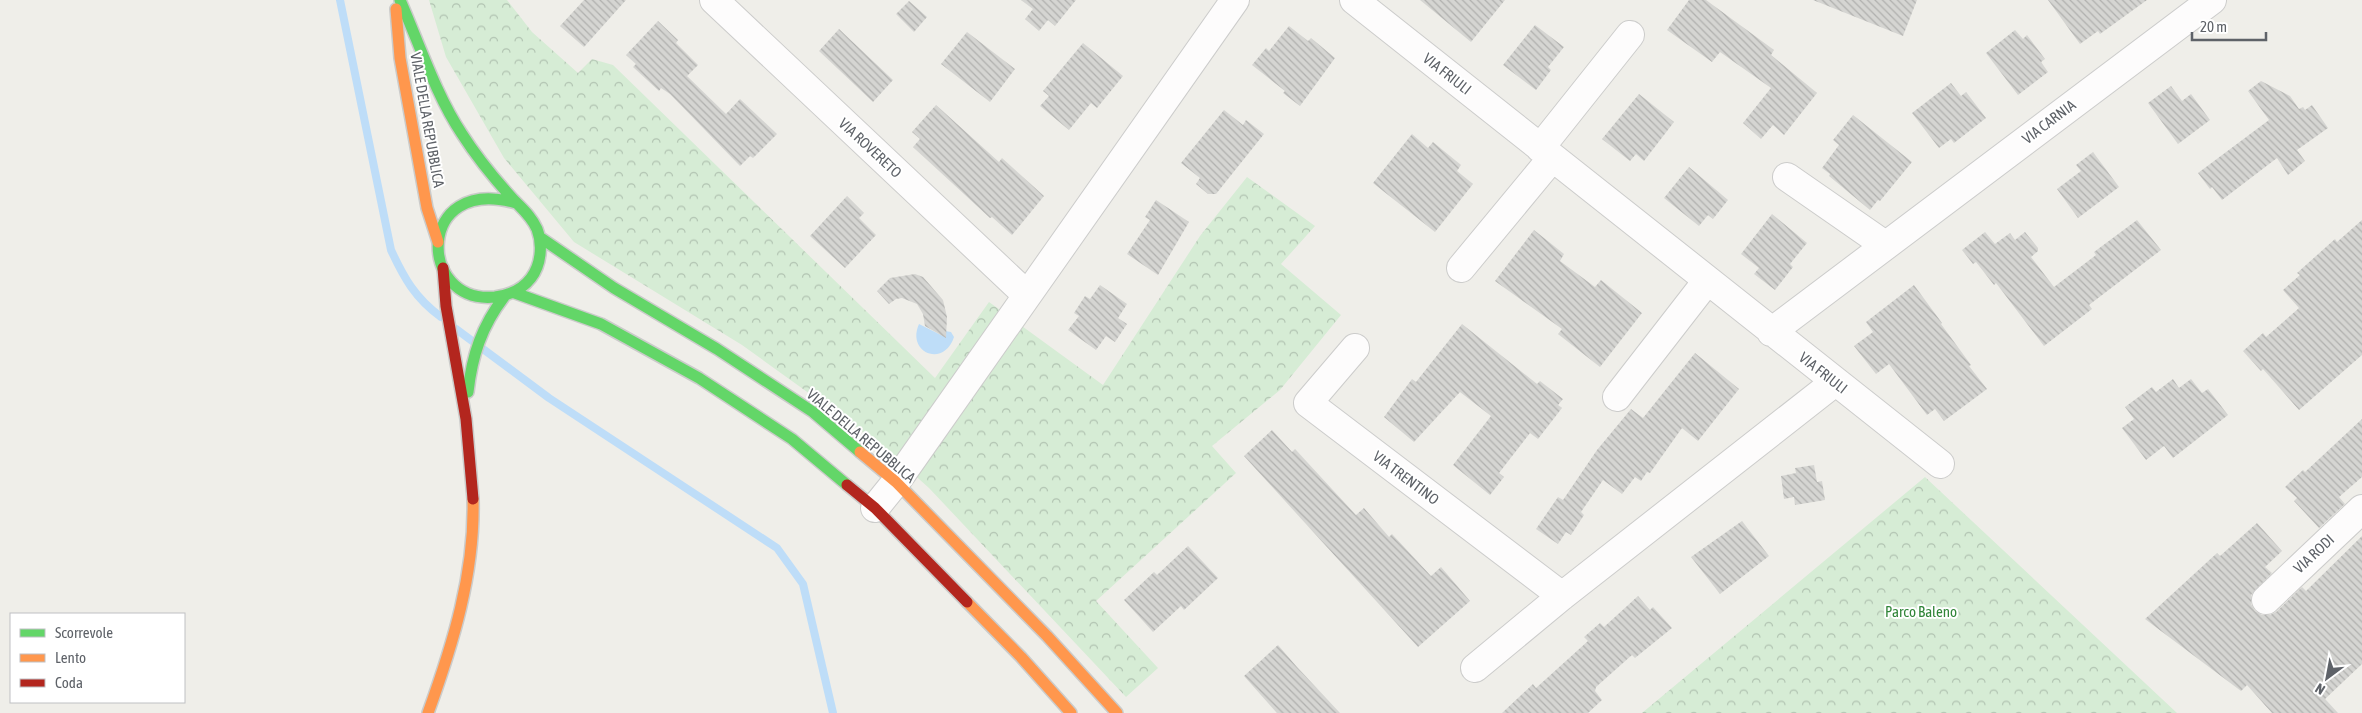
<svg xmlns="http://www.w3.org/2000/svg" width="2362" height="713" viewBox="0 0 2362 713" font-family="'Asap Condensed',sans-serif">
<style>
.park{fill:url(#park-crowns)}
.water{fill:#beddf8}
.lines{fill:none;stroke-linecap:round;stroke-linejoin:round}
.stream{stroke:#beddf8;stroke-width:8}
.building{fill:url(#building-back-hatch)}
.street-casing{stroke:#cccccb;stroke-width:30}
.fast-casing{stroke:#cbcbca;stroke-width:14}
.slow-casing{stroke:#cbcbca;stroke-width:14}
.jam-casing{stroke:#cbcbca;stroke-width:14}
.street{stroke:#fdfcfc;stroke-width:28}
.fast{stroke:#63d668;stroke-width:11}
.slow{stroke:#ff974d;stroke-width:11}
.jam{stroke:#b3261e;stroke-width:11}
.labels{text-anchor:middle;stroke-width:4;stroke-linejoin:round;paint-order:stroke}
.street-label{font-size:15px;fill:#5e6268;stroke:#fff}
.park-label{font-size:15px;fill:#308538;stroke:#fff}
</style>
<defs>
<pattern id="park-crowns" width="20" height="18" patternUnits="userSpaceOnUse" patternTransform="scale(1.25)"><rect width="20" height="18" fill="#d6ecd5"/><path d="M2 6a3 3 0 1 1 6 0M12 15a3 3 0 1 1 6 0" fill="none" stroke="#b1c3b1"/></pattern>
<pattern id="building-back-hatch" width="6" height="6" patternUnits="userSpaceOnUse" patternTransform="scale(1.25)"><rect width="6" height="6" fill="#d5d5d2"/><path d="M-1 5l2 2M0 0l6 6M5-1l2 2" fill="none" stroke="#b0b0ae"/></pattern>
</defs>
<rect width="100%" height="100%" fill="#efeee9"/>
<path class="park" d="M429,0H507L532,32L578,73L592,59L613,65L935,378L989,302L1103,385L1200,236L1247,177L1315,226L1281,264L1341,315L1280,390L1212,446L1236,473L1096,601L1158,668L1126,697L929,488L881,445L742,345L574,242L504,158L446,57Z
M1925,477L2177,713H1642Z"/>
<path class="water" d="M919,324L943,336L945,331L951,332L954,337C944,368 906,353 919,324Z"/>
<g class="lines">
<path class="stream" d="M340,0L391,250C404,278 415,298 441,317
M456,329L549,398L777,548L803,584L833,713"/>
</g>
<path class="building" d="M584,0H626L584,47L560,26Z
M1021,0H1076L1055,26L1048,20L1039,31L1025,19L1033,9Z
M1420,0H1505L1471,42Z
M1689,0H1706L1774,50L1771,55L1817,93L1784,135L1773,125L1761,139L1743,123L1771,88L1720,52L1712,62L1667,30Z
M1813,0H1917L1903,36Z
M2048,0H2147L2100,34L2098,31L2080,44Z
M909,1L927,17L914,32L896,14Z
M658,21L678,40L676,43L698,65L687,76L726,114L740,99L777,134L753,158L750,156L740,166L670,94L661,88L659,91L633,67L636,64L626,55Z
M1535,25L1564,47L1548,67L1551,70L1536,90L1503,65Z
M1289,26L1308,41L1311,38L1335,58L1300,106L1283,93L1285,91L1252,65L1266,48L1269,51Z
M839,29L893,80L873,102L819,51Z
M2015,30L2023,39L2027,35L2045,59L2041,62L2048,72L2018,95L1986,53Z
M967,32L1015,69L990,102L941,64Z
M1083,43L1123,76L1097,108L1091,103L1069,130L1040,106L1049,96L1043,91Z
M2261,81L2290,96L2299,109L2303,107L2305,110L2312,105L2328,128L2297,150L2305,161L2288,175L2277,158L2222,200L2212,187L2210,189L2198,173L2269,120L2248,91Z
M1951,83L1961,96L1966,92L1986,118L1954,143L1951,139L1939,148L1912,113Z
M2171,86L2182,101L2191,94L2210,120L2178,144L2148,103Z
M1639,94L1674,122L1644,161L1636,154L1630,161L1602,139Z
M936,105L999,162L1002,158L1044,196L1012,235L992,217L990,218L913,147L920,139L912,132Z
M1224,110L1243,125L1246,120L1264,134L1216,194H1208L1196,184L1200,178L1181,163Z
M1853,115L1912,162L1880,201L1878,200L1870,210L1829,176L1830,174L1822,168L1839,145L1833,140Z
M1412,134L1428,148L1433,142L1461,165L1457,171L1473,184L1435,232L1373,183Z
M2093,152L2119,187L2078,218L2057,189L2081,171L2076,165Z
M1689,167L1728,200L1713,219L1708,215L1699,226L1664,198Z
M847,196L864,213L859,218L876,235L845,268L810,236Z
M1156,200L1189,222L1158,275L1127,254L1150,220L1145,217Z
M1772,214L1807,243L1790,264L1793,267L1775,290L1754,274L1759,268L1741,254Z
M2137,220L2161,250L2089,305L2092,309L2044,346L1996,283L1994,285L1976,262L1973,264L1962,250L1985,232L1995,244L2010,233L2015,240L2025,232L2038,248V251L2031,257L2054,287L2096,255L2094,252Z
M2362,220V355L2299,410L2263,369L2261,371L2243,351L2263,333L2266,337L2299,308L2283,290L2300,275L2297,273L2335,239L2337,242Z
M1534,230L1564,254L1560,261L1595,287L1601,280L1642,313L1600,367L1558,334L1562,329L1495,281Z
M915,274L923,277L943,300L947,317L946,338L925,326L923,314L917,304L902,298L896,299L889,304L877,291L890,278Z
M1100,285L1127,304L1118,318L1127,324L1115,342L1106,336L1096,350L1068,330L1079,316L1074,313L1085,296L1090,299Z
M1914,285L1942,323L1941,324L1971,365L1969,366L1987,389L1944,421L1935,409L1927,415L1889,364L1876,374L1854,346L1873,332L1866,322Z
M1462,324L1537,384L1540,381L1563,399L1558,405L1562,408L1538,439L1530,433L1499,473L1504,477L1490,495L1453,465L1491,416L1460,392L1414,442L1384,417L1412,379L1416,382Z
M1695,353L1739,389L1698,441L1682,428L1650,473L1647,472L1641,481L1635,477L1622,494L1603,480L1581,512L1584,515L1571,535L1566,532L1558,544L1536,529L1558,497L1563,500L1597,450L1631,409L1643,418Z
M2173,379L2179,388L2191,379L2202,393L2208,389L2228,415L2173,458L2164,446L2146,460L2122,428L2134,419L2125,407L2152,387L2156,392Z
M2362,419V477L2339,497L2345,504L2319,528L2294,501L2297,498L2285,487L2303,470L2305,472Z
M1272,430L1292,452L1295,449L1356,515L1364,508L1389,537L1392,534L1431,576L1441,567L1470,601L1418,647L1244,456Z
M1814,465L1817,482L1822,481L1825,500L1795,505L1794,497L1784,499L1781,476L1796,473L1795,468Z
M1742,521L1769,556L1720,594L1691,557Z
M2257,523L2282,551L2265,567L2272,573L2251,595V604L2255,611L2262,615H2270L2276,612L2302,587L2306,591L2362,536V664L2325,699L2338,713H2272L2247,685L2241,691L2145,619L2217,553L2220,556Z
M1188,546L1218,578L1184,610L1181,606L1153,632L1124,600L1154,572L1157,575Z
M1638,596L1650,610L1653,607L1672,628L1635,658L1632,655L1596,687L1595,691L1602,700L1588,713H1502L1533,684L1536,688L1588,641L1584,637L1600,623L1604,627Z
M1278,645L1297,667L1340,713H1277L1244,676Z"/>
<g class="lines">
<defs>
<path id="street" d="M714,0L1027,295
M1354,0L1940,464
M1540,148L1630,35
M1787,177L1885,245
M1461,268L1552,158
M1771,332L2212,0
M1355,348L1308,403L1562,596
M1617,397L1707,281
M875,508L896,482L1235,0
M2266,600L2362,509
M1475,668L1562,596L1835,382"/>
<path id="fast" d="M400,0C419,43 436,95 462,134C476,156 493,177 511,197C520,207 531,215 537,229C543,245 541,265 531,278C522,290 510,295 495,297C417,305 415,174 516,203
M541,238L614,288L717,349L813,412L860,452
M515,293L601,324L699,378L792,439L847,485
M468,392C472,355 482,326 504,297"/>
<path id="slow" d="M396,9L400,58L427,208L438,242
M860,452L896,482L1047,636L1117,713
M967,602L1021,657L1071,713
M428,713C453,644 475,573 473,499"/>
<path id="jam" d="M443,268L446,306L466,419L473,499
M847,485L875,508L967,602"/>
</defs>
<use href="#street" class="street-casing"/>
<use href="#fast" class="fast-casing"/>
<use href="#slow" class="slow-casing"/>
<use href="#jam" class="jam-casing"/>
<use href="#street" class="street"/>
<use href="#fast" class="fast"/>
<use href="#slow" class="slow"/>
<use href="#jam" class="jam"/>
</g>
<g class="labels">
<g class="street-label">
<text transform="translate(1447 74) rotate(38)" y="5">VIA FRIULI</text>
<text transform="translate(427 120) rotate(80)" y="5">VIALE DELLA REPUBBLICA</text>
<text transform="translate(2049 122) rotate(-37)" y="5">VIA CARNIA</text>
<text transform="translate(870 148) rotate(43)" y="5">VIA ROVERETO</text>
<text transform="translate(1823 373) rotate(38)" y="5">VIA FRIULI</text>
<text transform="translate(861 436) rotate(40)" y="5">VIALE DELLA REPUBBLICA</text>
<text transform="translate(1406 478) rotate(37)" y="5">VIA TRENTINO</text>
<text transform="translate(2314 554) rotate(-43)" y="5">VIA RODI</text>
</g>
<g class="park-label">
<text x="1921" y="617">Parco Baleno</text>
</g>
</g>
<rect x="10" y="613" width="175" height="90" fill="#ffffff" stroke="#bfc0c3"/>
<rect x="20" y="629" width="25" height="8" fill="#63d668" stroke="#bfc0c3"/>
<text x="55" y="638" font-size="15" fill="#5e6268">Scorrevole</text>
<rect x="20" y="654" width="25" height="8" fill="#ff974d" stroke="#bfc0c3"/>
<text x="55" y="663" font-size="15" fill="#5e6268">Lento</text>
<rect x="20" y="679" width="25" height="8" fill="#b3261e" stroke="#bfc0c3"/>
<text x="55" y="688" font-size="15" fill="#5e6268">Coda</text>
<g transform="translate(2327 678) rotate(212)" stroke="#ffffff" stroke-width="4" paint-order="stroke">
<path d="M0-4L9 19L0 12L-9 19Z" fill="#5e6268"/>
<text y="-8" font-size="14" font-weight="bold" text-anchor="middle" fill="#5e6268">N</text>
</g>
<path d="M2192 32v8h74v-8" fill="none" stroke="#5e6268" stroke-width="2.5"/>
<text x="2200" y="32" font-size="15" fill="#5e6268" stroke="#ffffff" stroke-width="4" paint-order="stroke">20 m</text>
</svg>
